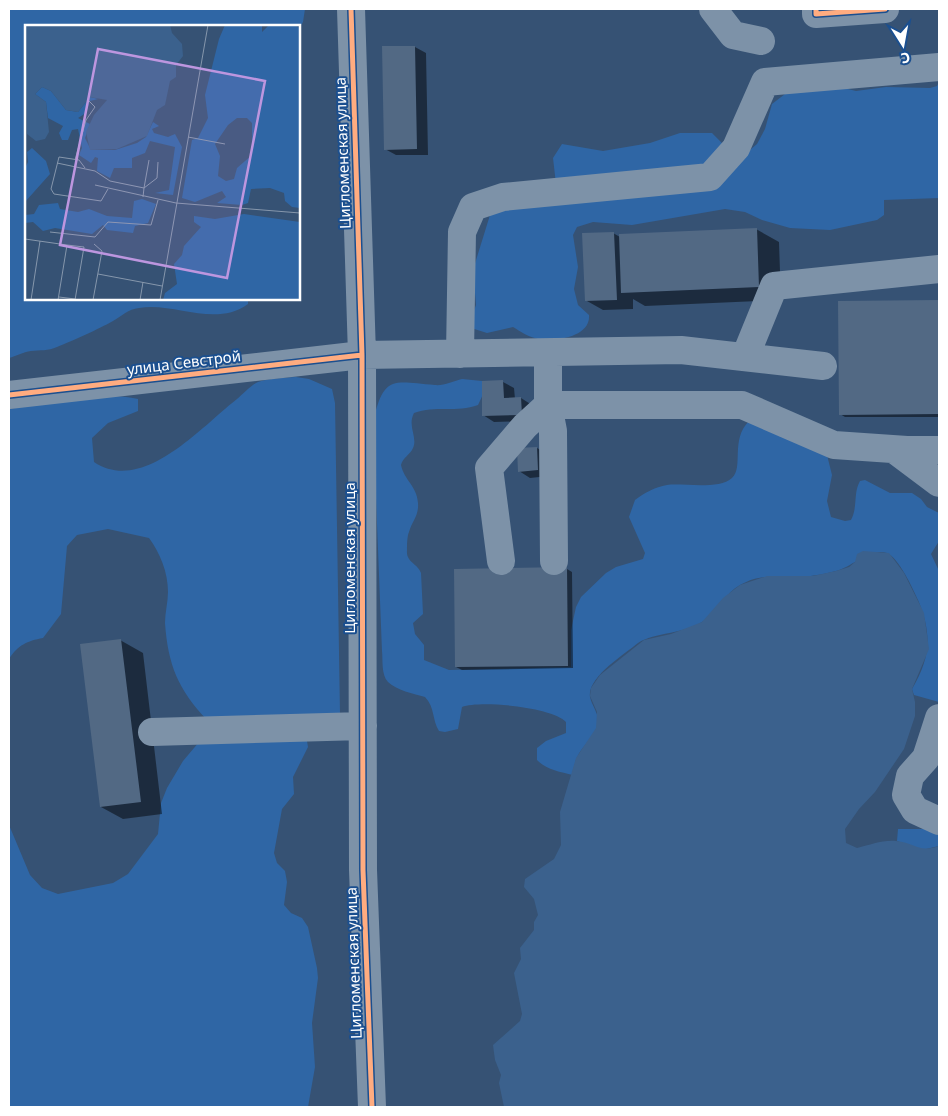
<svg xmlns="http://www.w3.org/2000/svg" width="948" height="1116" viewBox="0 0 948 1116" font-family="'Noto Sans',sans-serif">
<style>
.green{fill:#2f66a5}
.water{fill:#3b618d}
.shadow{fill:#0007}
.building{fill:#526984}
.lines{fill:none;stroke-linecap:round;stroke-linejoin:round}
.minor{stroke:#7d92a8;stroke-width:28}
.cycleway-casing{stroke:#1b4f8f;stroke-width:8}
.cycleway{stroke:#ffac80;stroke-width:5}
.labels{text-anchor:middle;stroke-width:4;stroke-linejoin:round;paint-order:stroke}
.street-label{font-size:15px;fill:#fff;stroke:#1b4f8f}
.inset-road{fill:none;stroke:#8697ac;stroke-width:1}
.view{fill:#bd96df;fill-opacity:0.15;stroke:#bd96df;stroke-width:2.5}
.inset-edge{fill:none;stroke:#fff;stroke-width:2.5}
</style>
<rect width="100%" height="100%" fill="#365274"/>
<path class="green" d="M9,9H305L303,22L299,29V26H26V299H248V304C215,328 175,302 139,308C128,309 122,316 113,321C99,329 72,341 57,347C48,351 40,350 31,351C23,352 16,356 9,358Z
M939,82V198L884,200V215L877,220L830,230L790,228L762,220L745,212L725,209L632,225L593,222L577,227L573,235L578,267L574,289L578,305L589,315C591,337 555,342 538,339C529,337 521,332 513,327L487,333L468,327L476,305L473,270L490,215L556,184L553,158L562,144L603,151L650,143L680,133H712L723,144L744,155L757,144L765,129L772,104L785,94L836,86L856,91L886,87L930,88L937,86Z
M296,377L309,379L332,389L335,403L340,714L306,735L308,747L293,777L294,794L282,809L274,853L277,863L285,871L287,882L284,905L291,913L302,918L308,927L317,968L318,978L312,1023L315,1067L308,1107H9V825L30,875L42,888L58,894L113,883L128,874L158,834L161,803L167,788L183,761L205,735L207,720C178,689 168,665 165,623C165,612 168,602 168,592C168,572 160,553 149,538L108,529L77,535L67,546L61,614L43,638C27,641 18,645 9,659V409C44,403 104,390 138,399V411L108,423L92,438L94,462C143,495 202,426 237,399C243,394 251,385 258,382C269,378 284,378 296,377Z
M462,379L482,381L486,388L478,405C457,413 435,405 414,413C407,426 418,437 413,448C410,455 403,457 401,465C404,480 417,486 418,503C419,516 412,521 409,532C407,536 407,546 407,551C406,562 418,564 421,573L423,614L413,623L415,634L424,645V660L449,670L571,667V630L576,607L581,597L606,573L616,567L643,559L645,553L629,517L635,500C644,493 655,487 667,485C683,483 719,490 732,478C744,467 730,440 749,421L827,455L832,475L827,501L831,517L845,521L851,520C858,507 853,493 860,481L865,480L890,493H912L921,499L927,507L939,513V541L931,554L939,571V702L914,695L912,689C931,657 932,634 918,600C913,589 899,558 887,553C870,547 852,567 836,571C822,575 809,576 795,578C773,579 763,572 740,585C724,594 717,613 702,622C684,634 655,632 638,643C625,654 587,677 590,697C592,707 601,715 597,727C590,745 575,748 573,775C560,772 545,769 537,760V748L546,741L566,733V722C553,707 480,700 462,707L458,729L445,732L439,731C432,720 435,707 425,697C414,694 396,690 388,682C381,675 383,659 382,651L373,422C384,374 393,382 435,385C443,386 454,381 462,379Z
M939,813V846L922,850L897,841L898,829H927Z"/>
<path class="water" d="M863,551L889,553L904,573L924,613L929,649L912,689L915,702V716L904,749L875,792L859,809L845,829L846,843L857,848C871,845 881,840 896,841C916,843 918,853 939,846V1107H504L499,1083L501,1075L495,1060L493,1045L520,1021L522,1014L514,973L521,959L520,948L534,930V922L538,915L534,899L524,887L525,879L554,859L561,845L560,812L576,758L596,728L597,712L590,696L591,688L600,675L644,640L671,634L702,622L723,598L740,585L767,576H813L836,571L849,567L855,562L857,554Z"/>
<path class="shadow" d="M383,47H415L426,53L428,155H396L385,149Z
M756,229L779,242L781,300L645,306L633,299V309L603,310L587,301L613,233L620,237Z
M939,301V417H845L840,414L839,302Z
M503,382L514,388L515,399L521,398L532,405L533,421L494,422L483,415Z
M537,448L548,454L549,476L530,478L519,471Z
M567,569L572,572L573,668L462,670L456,667Z
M120,640L143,653L162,814L123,819L101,807Z"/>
<path class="building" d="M382,46H415L417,149L384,150Z
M757,228L759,287L621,293L619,234Z
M614,232L617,300L585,301L582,233Z
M939,300V414L839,415L838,301Z
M503,380L504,398L521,397L522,415L482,416V381Z
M537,447L538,470L518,472L517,448Z
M567,567L568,666L455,667L454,569Z
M121,639L141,802L100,807L80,644Z"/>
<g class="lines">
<path class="minor" d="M351,9L362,355L363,870L372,1107
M713,9L733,35L761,41
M816,9V14L885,9
M548,353V405H742L834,445L907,450H939
M460,354L462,232L473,207L503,197L710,177L736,148L765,82L939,67
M745,357L774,286L939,269
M9,395L362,355L681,350L823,366
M548,405L553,431L554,561
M895,450L939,483
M501,561L489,468L525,426L548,405
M939,718L926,758L910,776L906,795L915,810L939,821
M152,732L363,726"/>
<defs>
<path id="cycleway" d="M351,9L362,355L363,870L372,1107
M816,9V14L885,9
M9,395L362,355"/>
</defs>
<use href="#cycleway" class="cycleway-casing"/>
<use href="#cycleway" class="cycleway"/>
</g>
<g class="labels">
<g class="street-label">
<text transform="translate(343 153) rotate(-92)" y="5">Цигломенская улица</text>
<text transform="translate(184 363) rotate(-7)" y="5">улица Севстрой</text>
<text transform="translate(350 558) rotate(-90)" y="5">Цигломенская улица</text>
<text transform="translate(354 963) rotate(-92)" y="5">Цигломенская улица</text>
</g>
</g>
<g transform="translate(25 25)">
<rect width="275" height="275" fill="#365274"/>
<path d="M200,0H237V7L244,0H270L275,3V183L267,182L260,176L259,168L245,163L226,164L223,178L217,180L192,178L201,172L197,166L170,177L157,173L167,115L173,113L183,93L180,70L194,14ZM212,93H222L227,98V130L212,143L209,154L201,156L193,151L195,131L190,119L203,100ZM17,62L26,66L41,85L53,87L65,72L73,74L65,76L61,88L53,93L65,99L60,113L66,125H90L112,118L121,112L128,97L134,101L127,104L129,108L143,112L150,109L157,122L148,170L130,168L144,165L150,122L125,116L120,128L107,133V143H89L85,153L72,146L73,133L70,132L66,138L54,130L57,123L53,104L47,105L43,115H37L34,108L38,101L23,93L21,77L10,69ZM7,123L21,136L25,149L0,177V143L3,137L2,127ZM117,174L131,179L123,198L110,201L108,208L82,205L78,200L67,209L30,203L18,206L8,197L0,198V190L9,189L14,180L33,178L35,184L53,187L64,184L82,191L107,193L109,176ZM219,189L275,197V275H138L140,268L152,259L149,239L157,230L159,221L176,202L169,197V191L190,194Z" fill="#2f66a5" fill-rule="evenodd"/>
<path d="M0,0H145L147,8L157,19L158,31L151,40V52L145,56L140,80L132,85L122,111L92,124L65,125L61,107L69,90L82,75L65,72L53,87L41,85L26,66L17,62L10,69L21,77L24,107L20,114L11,116L2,109Z" fill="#3b618d"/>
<path class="inset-road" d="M163,112L200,119M50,135L61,95L70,82L63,75M32,138L70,146L85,156L119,163L118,172M60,143L54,135L34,132L26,164L29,169L76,176L83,164M70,160L151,178L275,188M119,163L132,153L133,137M119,163L124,135M25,207L70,212L83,197L126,200L133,175M0,214L42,220M73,249L137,261M34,272L50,274M6,275L15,216M33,275L42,220L59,222L50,275M68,275L77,226L69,219M115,275L118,257M135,275L183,0"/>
<path class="view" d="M73,24L240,56L202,253L35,220Z"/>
<rect width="275" height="275" class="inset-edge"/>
</g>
<rect width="948" height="1116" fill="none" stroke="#ffffff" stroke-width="20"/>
<g transform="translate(903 45) rotate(169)" stroke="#1b4f8f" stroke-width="4" paint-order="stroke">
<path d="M0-4L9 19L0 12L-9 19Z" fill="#ffffff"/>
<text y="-8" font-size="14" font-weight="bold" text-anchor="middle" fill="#ffffff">С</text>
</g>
</svg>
